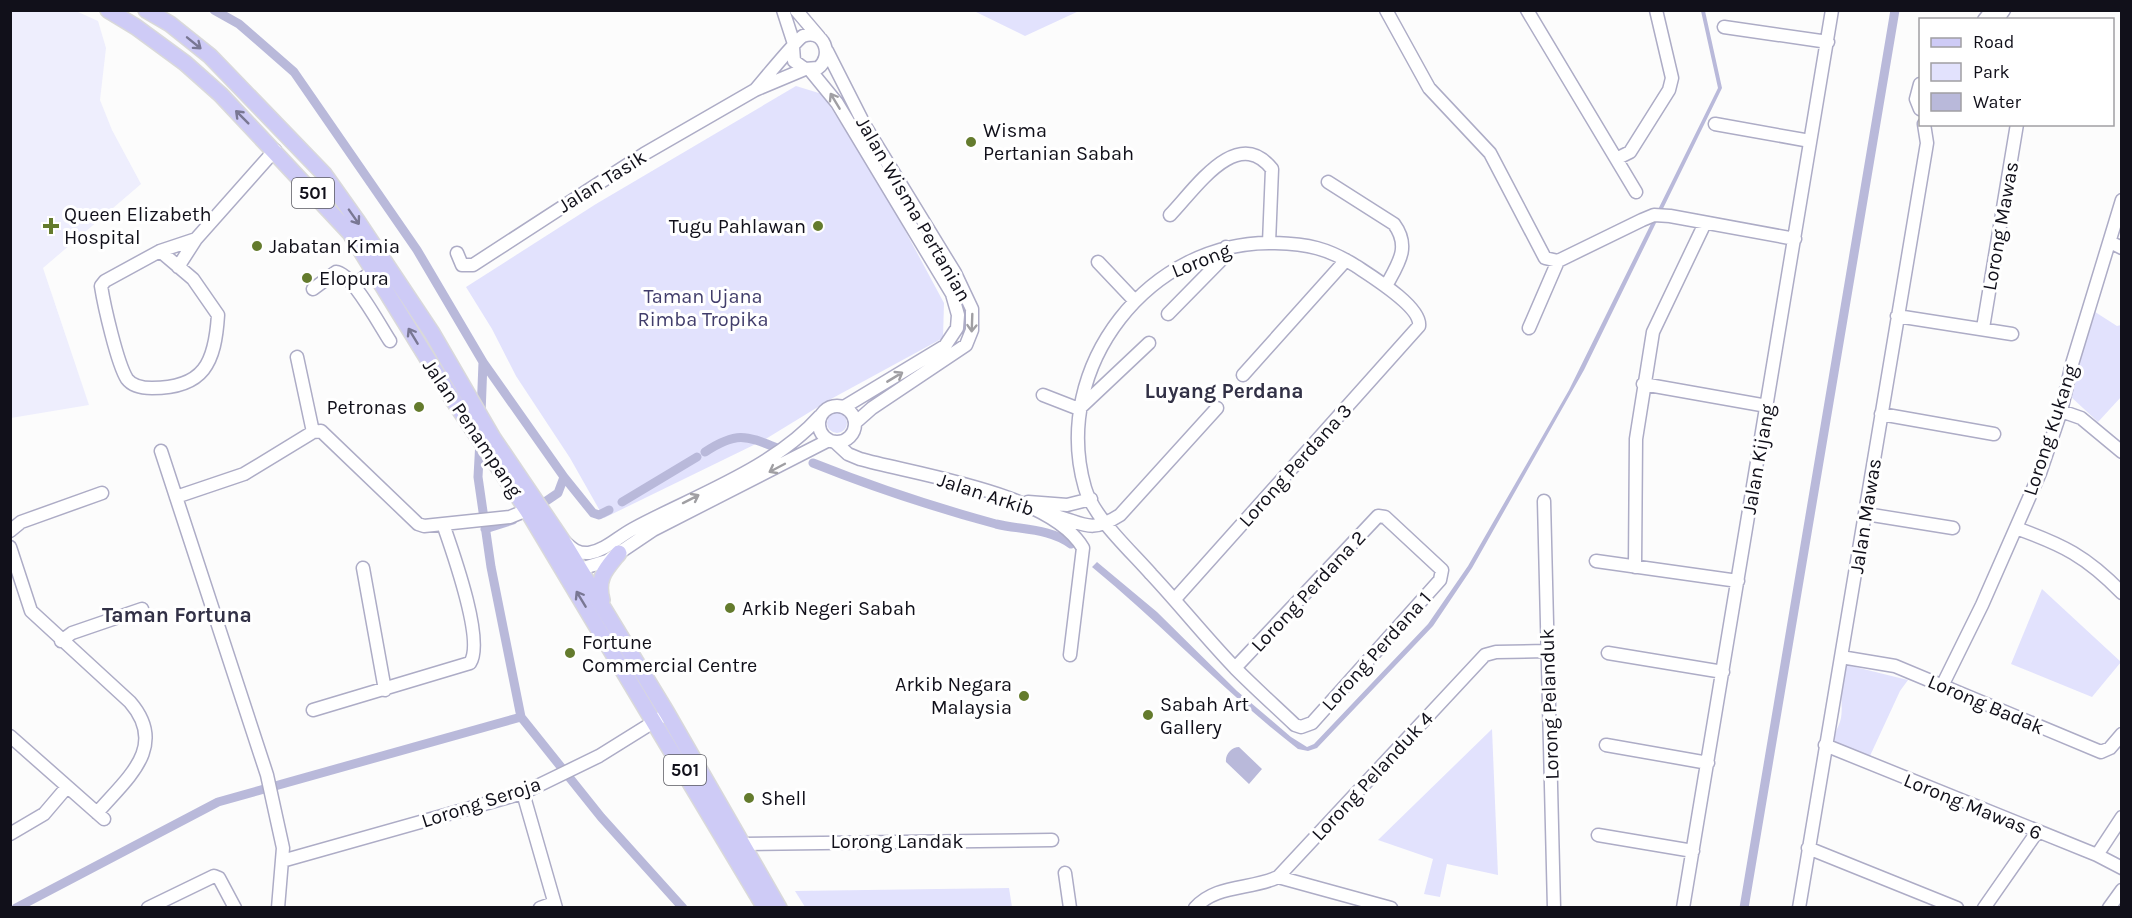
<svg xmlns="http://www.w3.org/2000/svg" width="2132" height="918" viewBox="0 0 2132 918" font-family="Karla,sans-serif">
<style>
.built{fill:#eeeefd}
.green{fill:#e2e2fd}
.water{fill:#b9b9da}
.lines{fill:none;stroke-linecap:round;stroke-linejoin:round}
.canal{stroke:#b9b9da;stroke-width:9}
.minor-casing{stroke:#adacc6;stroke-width:15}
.major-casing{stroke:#d9d9da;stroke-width:18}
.minor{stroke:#fff;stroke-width:12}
.major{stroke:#cecbf6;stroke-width:15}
.oneway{stroke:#797793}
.oneway2{stroke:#a09fa3}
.poi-dot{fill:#647b2d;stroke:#fff;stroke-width:2}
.labels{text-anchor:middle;stroke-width:6;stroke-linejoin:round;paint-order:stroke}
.shield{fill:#fff;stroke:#58585f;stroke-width:1.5}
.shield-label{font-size:18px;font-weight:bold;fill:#11101a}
.poi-label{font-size:20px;fill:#11101a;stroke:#fff;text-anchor:start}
.street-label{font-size:20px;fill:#11101a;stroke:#fff}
.park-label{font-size:20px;fill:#413d6b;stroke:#fff}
.neighbourhood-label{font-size:21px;font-weight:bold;fill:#323146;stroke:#fff}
</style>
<rect width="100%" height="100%" fill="#fcfcfc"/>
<path class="built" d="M10,11H76L98,21L106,48L100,100L112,130L141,184L43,268L89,405L11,418Z"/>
<path class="green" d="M974,11H1079L1025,36Z
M796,86L822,94L879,182L944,303L943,338L831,399L764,440L604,518L570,458L516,376L492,329L466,287L596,204Z
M2092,310L2117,326L2121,325V397L2098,422L2069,395Z
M827 423a10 10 0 1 1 20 0a10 10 0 1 1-20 0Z
M2042,589L2121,662L2092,697L2011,664Z
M1847,665L1908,680L1900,691L1869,758L1834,742C1834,732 1839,727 1841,718C1844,701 1836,680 1847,665Z
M1492,729L1498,875L1447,864L1440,897L1424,894L1433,859L1378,840Z
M1009,888L1012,907H805L795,891Z"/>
<path class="water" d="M1701,11H1705L1722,88L1584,370L1472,568L1433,626L1317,748L1308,751L1298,749C1225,693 1163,625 1092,567L1097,562L1157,612L1237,691L1291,737L1307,747L1314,744L1428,624L1468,566L1569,390L1718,88Z
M1239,747L1262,769L1249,784L1226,762C1225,754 1232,747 1239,747Z"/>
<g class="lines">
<path class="canal" d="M214,10L239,24L294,72L417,250L483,362L481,414
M483,362L564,477L558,493L536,508
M480,440L478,477L491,567L521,717L601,817L683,908
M705,452C738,430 747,436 782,450
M813,463C873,487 933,507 996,524C1021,530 1049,528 1071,544
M564,477L593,513L599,515L609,510
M622,502L697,457
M485,529L513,520
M16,908L218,802L521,717
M1744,908L1895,10"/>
<defs>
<path id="minor" d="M783,10L794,44
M796,10L819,37
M1386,10L1429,88L1490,153L1545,258L1558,261
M1527,10L1636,192
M1984,20L1992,10
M1997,20L2004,10
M1724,27L1828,42
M827,51L865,126L955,273L972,309V330L966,345L872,408L855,423
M810,70L837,103L952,294L958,315L957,328L945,346L844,407
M1920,84L1916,99L1920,109
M756,89C763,81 797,39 803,36C824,28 834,56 818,68L805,69L794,61L793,47
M1715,124L1810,141
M1618,158L1630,152L1669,90L1672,78L1656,10
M1328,182L1394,224C1411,247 1398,264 1386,286
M1170,215C1196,188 1237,125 1272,169L1269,243
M2110,242L2122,248
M160,251L193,279L218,315C215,363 204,388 152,388C143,388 133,387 127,379C117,363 104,305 101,286L105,281L160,251L196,239
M457,253L462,265H473L644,154L755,90L805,69
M1098,262L1134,300
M178,267L196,239L275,150
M354,285L374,270
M313,289L336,272C352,273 380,326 390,341
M1168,314L1224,257L1226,247
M1897,316L2012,334
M1529,328L1558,261L1642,220L1654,215L1670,216L1795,239
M1983,328L2017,124
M297,357L313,432
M1243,375L1346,260
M1643,384L1767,406
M1043,395L1079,409L1149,343
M819 424a18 18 0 1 1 36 0a18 18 0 1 1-36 0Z
M2061,411L2081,418L2122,452
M1881,414L1994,434
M835,442L848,454L860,459C918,475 1051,493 1083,548L1070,655
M161,451L267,775L283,848L278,908
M176,497L244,474L313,432L321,431L418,524L424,526L510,517L527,510
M1544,501L1554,908
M1028,502L1067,505L1091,499
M1866,514L1953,528
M1052,515C1083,522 1089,535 1120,515L1217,408
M2016,528C2063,545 2086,556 2122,593
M10,531L21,522L102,493
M565,542C572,549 578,554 589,553C606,550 618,537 633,529C694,496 773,469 820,416
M10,547L31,611L130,702C169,747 126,779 97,813
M1596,561L1738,581
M1635,567L1636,439L1653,332L1705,223
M363,568L385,690
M580,569L607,561L653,530L829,440
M1175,599L1419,326C1422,307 1371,276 1356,266C1327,248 1308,244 1275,243C1150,239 1050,367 1085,488C1094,518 1130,550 1151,574C1180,605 1206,638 1236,669C1255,688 1275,706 1295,725L1301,727L1312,723L1440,580L1442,570L1385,517L1378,516L1235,668
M61,641L72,633L142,609
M1608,653L1723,672
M1841,657L1895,666L2101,752L2110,748L2122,734
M1942,686L1982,605L2040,473L2061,411L2072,364L2122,200
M313,710L470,663C485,641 452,550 443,524
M10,736L104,819
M1606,745L1708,763
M1825,745L2097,855L2122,868
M523,793L556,908
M10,834L44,814L67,787
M1598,835L1693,851
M742,844L1052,840
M1808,848L1957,908
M2097,855L2122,817
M282,861L523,793L599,756L660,718
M1065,873L1070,908
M1278,877L1391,908
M148,908L214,876L219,878L235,908
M540,908L554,903
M1195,908C1216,884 1251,890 1278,877L1485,655L1496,652L1547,651
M1683,908L1832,10
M1799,908L1927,143L1924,124
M1984,908L2037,832
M2109,908L2122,890"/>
<path id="major" d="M108,10L136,27L185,63L221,95L350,233L453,400L527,510L765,908
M146,10L170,24L210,56L324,174L358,222L432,333L493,438L562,540L667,713L779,908
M602,600C596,578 606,569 619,553"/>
</defs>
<use href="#minor" class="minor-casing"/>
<use href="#major" class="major-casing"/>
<use href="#minor" class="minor"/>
<use href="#major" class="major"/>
</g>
<defs><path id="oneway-shaft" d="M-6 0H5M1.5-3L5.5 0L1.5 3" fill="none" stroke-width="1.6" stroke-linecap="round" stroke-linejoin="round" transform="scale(1.5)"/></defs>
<g class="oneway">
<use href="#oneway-shaft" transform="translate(194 43) rotate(39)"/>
<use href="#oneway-shaft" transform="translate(242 117) rotate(-135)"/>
<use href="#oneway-shaft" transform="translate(354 217) rotate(55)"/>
<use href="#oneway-shaft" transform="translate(413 336) rotate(-121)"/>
<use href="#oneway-shaft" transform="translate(581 599) rotate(-121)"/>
</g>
<g class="oneway2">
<use href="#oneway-shaft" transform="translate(835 101) rotate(-121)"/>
<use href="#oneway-shaft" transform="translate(972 323) rotate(92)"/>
<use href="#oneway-shaft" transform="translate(895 377) rotate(-31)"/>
<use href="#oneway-shaft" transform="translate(777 468) rotate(152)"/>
<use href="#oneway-shaft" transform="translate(691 499) rotate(-27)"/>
</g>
<g class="poi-dot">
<circle cx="971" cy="142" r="6"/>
<path d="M48 217h6v6h6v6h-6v6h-6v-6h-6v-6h6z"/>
<circle cx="818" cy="226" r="6"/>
<circle cx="257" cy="246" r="6"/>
<circle cx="307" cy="278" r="6"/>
<circle cx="419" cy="407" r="6"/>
<circle cx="730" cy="608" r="6"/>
<circle cx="570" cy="653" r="6"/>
<circle cx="1024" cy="696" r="6"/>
<circle cx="1148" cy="715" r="6"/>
<circle cx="749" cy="798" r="6"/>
</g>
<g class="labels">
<g class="shield">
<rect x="292" y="178" width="42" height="30" rx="4.5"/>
<rect x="664" y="755" width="42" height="30" rx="4.5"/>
</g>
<g class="shield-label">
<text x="313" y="199">501</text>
<text x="685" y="776">501</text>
</g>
<g class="poi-label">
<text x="983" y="137">Wisma<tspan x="983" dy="23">Pertanian Sabah</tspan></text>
<text x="64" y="221">Queen Elizabeth<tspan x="64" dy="23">Hospital</tspan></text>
<text x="806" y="233" text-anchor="end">Tugu Pahlawan</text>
<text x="269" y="253">Jabatan Kimia</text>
<text x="319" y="285">Elopura</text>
<text x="407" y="414" text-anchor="end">Petronas</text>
<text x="742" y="615">Arkib Negeri Sabah</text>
<text x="582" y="649">Fortune<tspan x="582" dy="23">Commercial Centre</tspan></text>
<text x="1012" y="691" text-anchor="end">Arkib Negara<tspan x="1012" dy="23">Malaysia</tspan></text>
<text x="1160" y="711">Sabah Art<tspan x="1160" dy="23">Gallery</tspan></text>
<text x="761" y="805">Shell</text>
</g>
<g class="street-label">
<text transform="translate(602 181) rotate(-32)" y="7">Jalan Tasik</text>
<text transform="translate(914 209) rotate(60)" y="7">Jalan Wisma Pertanian</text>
<text transform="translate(2000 226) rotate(-80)" y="7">Lorong Mawas</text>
<text transform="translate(1201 260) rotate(-22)" y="7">Lorong</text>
<text transform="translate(473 428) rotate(56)" y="7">Jalan Penampang</text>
<text transform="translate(2050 430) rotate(-72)" y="7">Lorong Kukang</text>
<text transform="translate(1758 459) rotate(-80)" y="7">Jalan Kijang</text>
<text transform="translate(1295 465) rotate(-48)" y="7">Lorong Perdana 3</text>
<text transform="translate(986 494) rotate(18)" y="7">Jalan Arkib</text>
<text transform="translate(1865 516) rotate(-81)" y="7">Jalan Mawas</text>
<text transform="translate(1308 591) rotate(-47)" y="7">Lorong Perdana 2</text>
<text transform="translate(1376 651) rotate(-48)" y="7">Lorong Perdana 1</text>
<text transform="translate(1549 704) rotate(-92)" y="7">Lorong Pelanduk</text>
<text transform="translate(1986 704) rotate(23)" y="7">Lorong Badak</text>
<text transform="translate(1372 776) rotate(-47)" y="7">Lorong Pelanduk 4</text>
<text transform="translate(481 802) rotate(-18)" y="7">Lorong Seroja</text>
<text transform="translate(1973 806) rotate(22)" y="7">Lorong Mawas 6</text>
<text x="897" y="848">Lorong Landak</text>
</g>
<g class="park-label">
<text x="703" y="303">Taman Ujana<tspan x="703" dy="23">Rimba Tropika</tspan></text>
</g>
<g class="neighbourhood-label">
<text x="1224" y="398">Luyang Perdana</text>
<text x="177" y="622">Taman Fortuna</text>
</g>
</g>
<rect width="2132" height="918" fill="none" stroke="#11101a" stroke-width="24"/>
<rect x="1919" y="18" width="195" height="108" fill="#ffffff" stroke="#a09fa3" stroke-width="1.5"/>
<rect x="1931" y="38" width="30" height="9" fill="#cecbf6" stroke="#a09fa3" stroke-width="1.5"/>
<text x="1973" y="48" font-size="18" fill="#11101a">Road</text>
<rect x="1931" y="63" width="30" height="18" fill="#e2e2fd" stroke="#a09fa3" stroke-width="1.5"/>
<text x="1973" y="78" font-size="18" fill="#11101a">Park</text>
<rect x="1931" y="93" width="30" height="18" fill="#b9b9da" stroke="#a09fa3" stroke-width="1.5"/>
<text x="1973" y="108" font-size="18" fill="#11101a">Water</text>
</svg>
